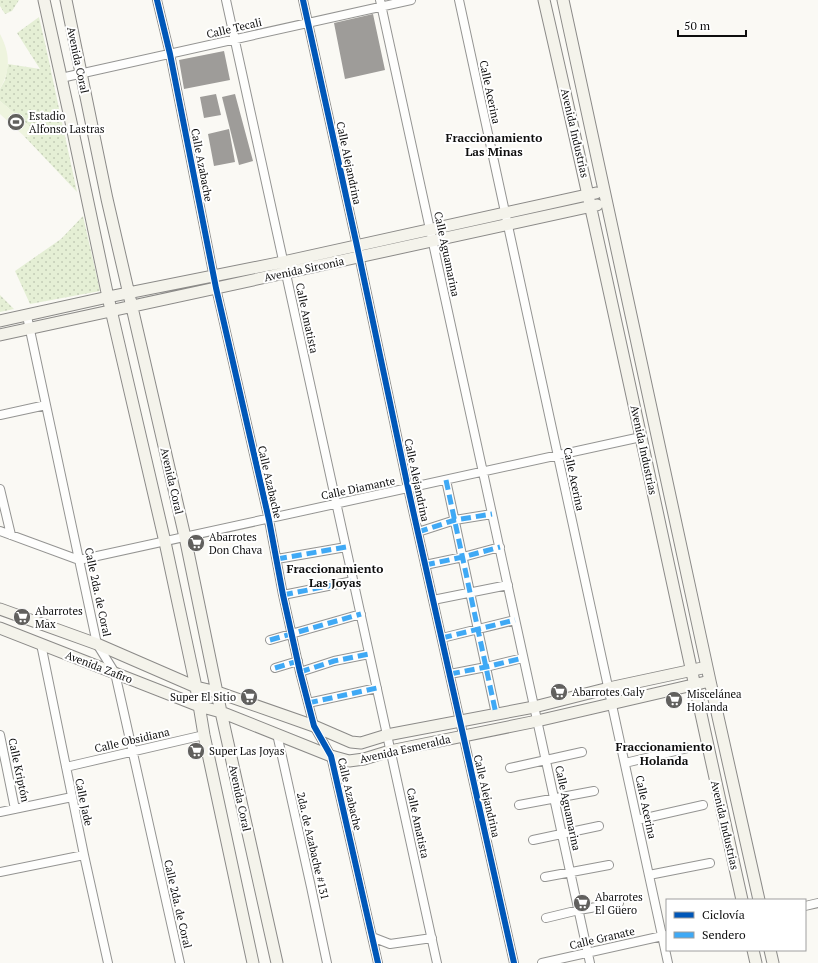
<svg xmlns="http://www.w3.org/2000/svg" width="818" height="963" viewBox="0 0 818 963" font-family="'PT Serif',serif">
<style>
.grass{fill:url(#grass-dots)}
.pitch{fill:#eef4de}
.building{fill:#9e9c99}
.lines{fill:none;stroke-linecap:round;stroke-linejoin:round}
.street-casing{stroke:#949492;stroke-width:10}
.secondary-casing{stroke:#8b8a88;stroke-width:13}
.street{stroke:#fefefd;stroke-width:8}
.secondary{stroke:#f4f3eb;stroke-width:11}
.quiet{stroke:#3fa9f5;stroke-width:5;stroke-dasharray:10 5;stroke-linecap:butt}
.cycleway-casing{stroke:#fff;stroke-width:8}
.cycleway{stroke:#0057b8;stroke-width:6}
.labels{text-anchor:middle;stroke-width:4;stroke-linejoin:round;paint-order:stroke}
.street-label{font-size:11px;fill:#0e0e0e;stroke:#fff}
.poi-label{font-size:11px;fill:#0e0e0e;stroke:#fff;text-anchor:start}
.neighbourhood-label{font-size:12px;font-weight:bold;fill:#0e0e0e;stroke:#fff}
</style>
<defs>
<pattern id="grass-dots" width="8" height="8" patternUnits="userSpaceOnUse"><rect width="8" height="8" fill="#e5efd5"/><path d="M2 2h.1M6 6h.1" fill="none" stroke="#c3ccb6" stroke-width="1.8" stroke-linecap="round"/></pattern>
</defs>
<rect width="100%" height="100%" fill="#faf9f4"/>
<path class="grass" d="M0,0H19L12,11L5,14L0,6Z
M39,17L51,70V71L77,192L24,136L29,137L33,129L0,101V89L5,80L8,64L40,69L17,33Z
M83,216L100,291L30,304L15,271L61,239Z
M0,295L14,309L0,312Z"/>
<path class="pitch" d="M0,34C10,53 11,69 0,89Z
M0,101L33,129V134L29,137L24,136L0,114Z"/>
<path class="building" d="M373,14L385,70L345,79L334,23Z
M224,51L230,80L184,89L179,60Z
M216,94L221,115L204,118L200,97Z
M235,94L253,161L239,165L222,97Z
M229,129L235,162L214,166L208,134Z"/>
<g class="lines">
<defs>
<path id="street" d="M157,0L170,54L216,288L269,520L283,595L300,672L314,726L331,756L378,963
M226,0L437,963
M303,0L357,246L408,488L514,963
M380,0L590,963
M459,0L668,963
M61,78L411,0
M27,316L97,644L115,673L180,963
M0,415L46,405
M446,480L496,714
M0,489L11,535
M0,531L79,560L641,437
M418,532L455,520L492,514
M277,559L346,547
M425,565L463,557L500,547
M283,595L353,581
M433,600L508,585
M442,638L515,620
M270,640L361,614
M41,644L84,855L108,963
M275,668L298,661
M300,672L334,661L369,654
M450,674L486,667L523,658
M308,703L377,688
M277,734L311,887L327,963
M0,735L15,809
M625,763L688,748
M66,767L204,735
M510,768L582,752
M519,805L594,791
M0,812L72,797
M637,820L703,805
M533,840L599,826
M0,872L84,855
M649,875L710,863
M545,877L609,865
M805,906L818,903
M546,918L579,910L619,903
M372,937L390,944L432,938
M542,963L667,935"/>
<path id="secondary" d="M44,0L71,122L108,297L165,542L196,687L204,735L253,963
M66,0L107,199L185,537L221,712L277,963
M544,0C613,299 675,600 742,900
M563,0L710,681L759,900
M0,321L108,297L283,262L596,193
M0,335L597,205
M0,609L97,644L196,687L217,692L314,726L351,742L361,743L387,735L534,707L609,688L707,667
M0,628L199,706L221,712L331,756L349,761L364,759L390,751L537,721L710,681
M753,950L756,963
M770,950L773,963"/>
</defs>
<use href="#street" class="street-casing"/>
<use href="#secondary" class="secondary-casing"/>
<use href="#street" class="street"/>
<use href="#secondary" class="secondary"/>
<path class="quiet" d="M446,480L496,714
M418,532L455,520L492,514
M277,559L346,547
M425,565L463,557L500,547
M283,595L353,581
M442,638L515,620
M270,640L361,614
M275,668L298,661
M300,672L334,661L369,654
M450,674L486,667L523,658
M308,703L377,688"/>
<defs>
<path id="cycleway" d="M157,0L170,54L216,288L269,520L283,595L300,672L314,726L331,756L378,963
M303,0L357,246L408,488L514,963"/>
</defs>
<use href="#cycleway" class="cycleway-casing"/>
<use href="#cycleway" class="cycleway"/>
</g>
<defs>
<symbol id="stadium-disc" viewBox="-11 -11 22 22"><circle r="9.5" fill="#61605e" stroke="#fff"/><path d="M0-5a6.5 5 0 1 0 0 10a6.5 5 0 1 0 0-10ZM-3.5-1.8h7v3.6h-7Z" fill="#fff"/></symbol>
<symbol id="supermarket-disc" viewBox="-11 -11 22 22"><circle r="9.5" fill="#61605e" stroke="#fff"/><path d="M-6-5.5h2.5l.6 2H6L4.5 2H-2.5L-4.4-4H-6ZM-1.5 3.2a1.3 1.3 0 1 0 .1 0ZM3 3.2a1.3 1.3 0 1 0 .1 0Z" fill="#fff"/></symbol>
</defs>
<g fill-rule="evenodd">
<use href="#stadium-disc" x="6" y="112" width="20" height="20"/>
<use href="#supermarket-disc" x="186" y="533" width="20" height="20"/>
<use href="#supermarket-disc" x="12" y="607" width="20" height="20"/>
<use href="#supermarket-disc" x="549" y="682" width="20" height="20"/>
<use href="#supermarket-disc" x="239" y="687" width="20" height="20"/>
<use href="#supermarket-disc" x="664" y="690" width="20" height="20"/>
<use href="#supermarket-disc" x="186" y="741" width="20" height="20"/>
<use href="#supermarket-disc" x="572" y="893" width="20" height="20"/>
</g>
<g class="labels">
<g class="street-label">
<text transform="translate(234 28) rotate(-13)" y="4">Calle Tecali</text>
<text transform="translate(78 60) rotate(78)" y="4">Avenida Coral</text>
<text transform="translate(490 92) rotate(78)" y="4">Calle Acerina</text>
<text transform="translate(575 133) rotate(77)" y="4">Avenida Industrias</text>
<text transform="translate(349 163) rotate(78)" y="4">Calle Alejandrina</text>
<text transform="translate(202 165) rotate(79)" y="4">Calle Azabache</text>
<text transform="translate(447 254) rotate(78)" y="4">Calle Aguamarina</text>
<text transform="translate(304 269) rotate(-12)" y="4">Avenida Sirconia</text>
<text transform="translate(307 318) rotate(78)" y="4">Calle Amatista</text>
<text transform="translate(644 450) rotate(78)" y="4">Avenida Industrias</text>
<text transform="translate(574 479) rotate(78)" y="4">Calle Acerina</text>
<text transform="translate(417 480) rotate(78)" y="4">Calle Alejandrina</text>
<text transform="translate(172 481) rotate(77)" y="4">Avenida Coral</text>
<text transform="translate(270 482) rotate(77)" y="4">Calle Azabache</text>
<text transform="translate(358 488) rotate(-12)" y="4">Calle Diamante</text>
<text transform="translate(98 592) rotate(78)" y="4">Calle 2da. de Coral</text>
<text transform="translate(99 667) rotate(21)" y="4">Avenida Zafiro</text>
<text transform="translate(132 740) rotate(-13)" y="4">Calle Obsidiana</text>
<text transform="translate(405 749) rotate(-13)" y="4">Avenida Esmeralda</text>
<text transform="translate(19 770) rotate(78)" y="4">Calle Kriptón</text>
<text transform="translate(350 794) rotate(77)" y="4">Calle Azabache</text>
<text transform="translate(487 796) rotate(77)" y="4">Calle Alejandrina</text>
<text transform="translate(240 798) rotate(78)" y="4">Avenida Coral</text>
<text transform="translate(84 802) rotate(78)" y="4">Calle Jade</text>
<text transform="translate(646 807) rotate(78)" y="4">Calle Acerina</text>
<text transform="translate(568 808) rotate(78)" y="4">Calle Aguamarina</text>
<text transform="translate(418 823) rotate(78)" y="4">Calle Amatista</text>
<text transform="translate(725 825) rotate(77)" y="4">Avenida Industrias</text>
<text transform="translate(313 846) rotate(77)" y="4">2da. de Azabache #131</text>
<text transform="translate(178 904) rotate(77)" y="4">Calle 2da. de Coral</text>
<text transform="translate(602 938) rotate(-13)" y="4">Calle Granate</text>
</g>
<g class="poi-label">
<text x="29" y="120">Estadio<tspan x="29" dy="13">Alfonso Lastras</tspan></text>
<text x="209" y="541">Abarrotes<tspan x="209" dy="13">Don Chava</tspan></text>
<text x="35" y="615">Abarrotes<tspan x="35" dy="13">Max</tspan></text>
<text x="572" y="696">Abarrotes Galy</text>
<text x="687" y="698">Miscelánea<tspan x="687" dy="13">Holanda</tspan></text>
<text x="236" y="701" text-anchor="end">Super El Sitio</text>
<text x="209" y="755">Super Las Joyas</text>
<text x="595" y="901">Abarrotes<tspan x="595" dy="13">El Güero</tspan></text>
</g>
<g class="neighbourhood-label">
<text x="494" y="142">Fraccionamiento<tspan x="494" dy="14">Las Minas</tspan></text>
<text x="335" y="573">Fraccionamiento<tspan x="335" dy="14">Las Joyas</tspan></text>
<text x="664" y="751">Fraccionamiento<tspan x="664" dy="14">Holanda</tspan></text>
</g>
</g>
<rect x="666" y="899" width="140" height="52" fill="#ffffff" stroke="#9f9f9f"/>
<rect x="674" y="912" width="20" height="6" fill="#0057b8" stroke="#9f9f9f"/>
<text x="702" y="919" font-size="12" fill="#0e0e0e">Ciclovía</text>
<rect x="674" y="932" width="20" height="6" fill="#3fa9f5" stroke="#9f9f9f"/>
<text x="702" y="939" font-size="12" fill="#0e0e0e">Sendero</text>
<path d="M678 30v6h68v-6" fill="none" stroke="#0e0e0e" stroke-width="2"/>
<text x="684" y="30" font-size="12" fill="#0e0e0e" stroke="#ffffff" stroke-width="3" paint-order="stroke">50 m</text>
</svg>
